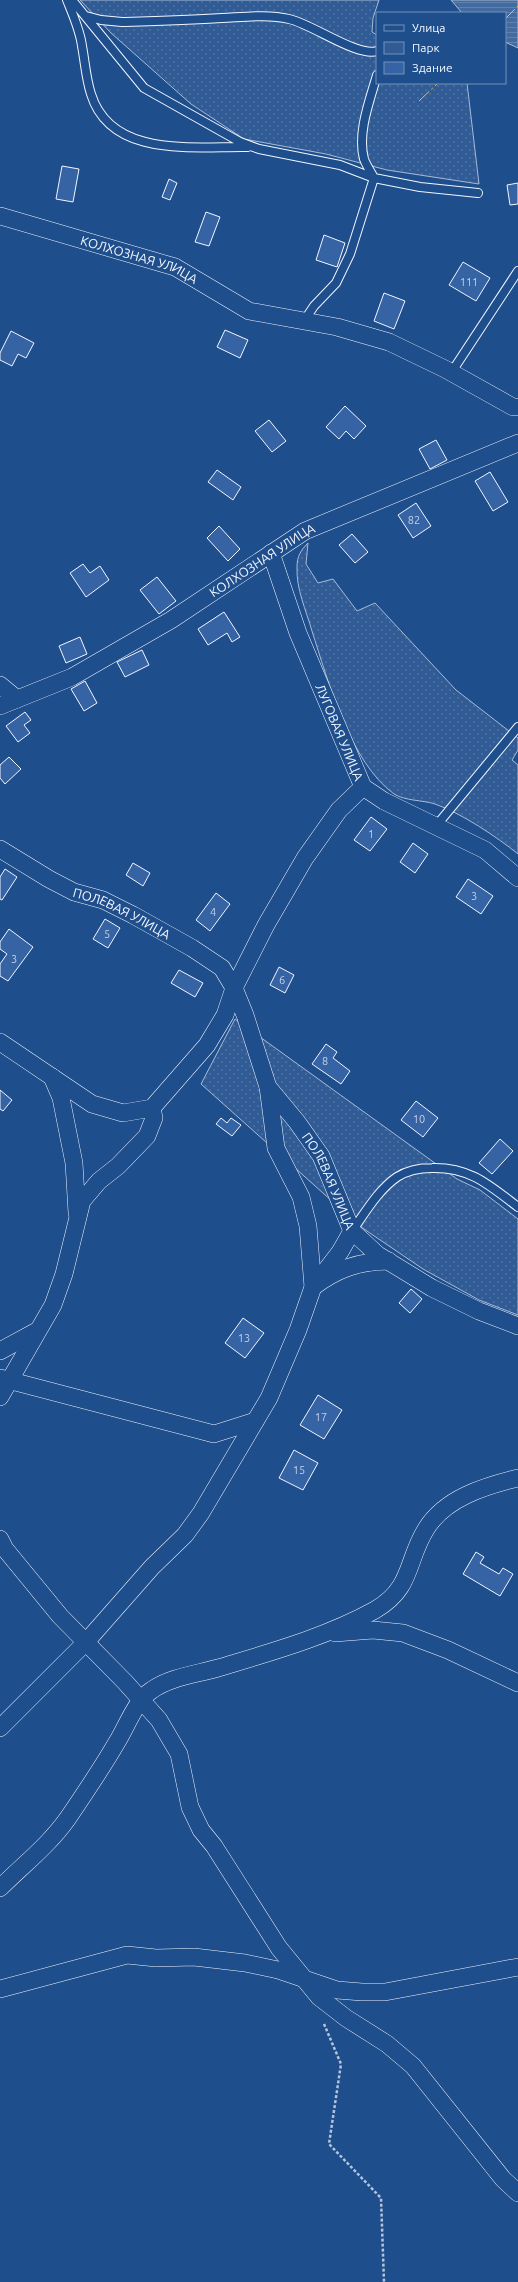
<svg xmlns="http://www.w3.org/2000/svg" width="518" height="2282" viewBox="0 0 518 2282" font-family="Ubuntu,sans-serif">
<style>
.green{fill:url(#green-dots);stroke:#a8bbd7}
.water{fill:url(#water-rules);stroke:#a8bbd7}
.building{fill:#3563a3;stroke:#f2f6ff}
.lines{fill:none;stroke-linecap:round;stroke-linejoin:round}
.service-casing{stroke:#f2f6ff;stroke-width:10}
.minor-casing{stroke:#f2f6ff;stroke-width:18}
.path{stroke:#b3c4dc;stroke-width:2.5;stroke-dasharray:3 2;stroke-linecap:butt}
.service{stroke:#1f4e8c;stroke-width:8}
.minor{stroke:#1f4e8c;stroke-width:17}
.power{stroke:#ffb74d;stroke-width:1;stroke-dasharray:14 3 2 3;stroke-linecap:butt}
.labels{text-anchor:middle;stroke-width:3;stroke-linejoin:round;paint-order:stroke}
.number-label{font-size:11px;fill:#c3d1e8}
.street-label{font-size:13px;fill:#f2f6ff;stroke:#1f4e8c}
</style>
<defs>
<pattern id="green-dots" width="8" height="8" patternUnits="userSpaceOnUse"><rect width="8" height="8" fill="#305b95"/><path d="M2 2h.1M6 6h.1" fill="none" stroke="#4e73a5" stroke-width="1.8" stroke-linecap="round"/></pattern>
<pattern id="water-rules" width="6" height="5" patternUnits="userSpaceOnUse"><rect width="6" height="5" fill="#446ba0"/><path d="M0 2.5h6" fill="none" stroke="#5f81ae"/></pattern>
</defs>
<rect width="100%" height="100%" fill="#1f4e8c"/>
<path class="green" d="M80,0H379L373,18L372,32L377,35V83H467L479,184L387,170L326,154L244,139L191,104L111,33Z
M308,543L306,564L318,583L333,579L357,611L375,603L456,690L518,738V750L512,760L518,765V854C497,837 461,813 435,804C423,800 405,801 394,794C350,762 328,681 312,631C306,610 296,589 297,567C297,556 301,550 308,543Z
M235,1019L457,1179L480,1190L518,1219V1315L479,1300L423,1269L361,1227L201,1084Z"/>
<path class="water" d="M451,0H518V48L505,42V13H462Z"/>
<path class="building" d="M62,166L79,169L73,202L56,199Z
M169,179L177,183L170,200L162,197Z
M518,183V204L510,205L507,185Z
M206,212L220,217L209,246L195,242Z
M324,235L345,243L337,267L316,260Z
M463,262L490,278L476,301L449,285Z
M384,293L405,301L394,329L374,321Z
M225,330L248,340L240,358L217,347Z
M11,331L34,343L26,358L18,354L12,366L0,360V353Z
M345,406L366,426L354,439L346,431L339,439L326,427Z
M269,420L286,441L272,452L255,431Z
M436,440L447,460L430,469L419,449Z
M217,470L241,487L233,500L208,482Z
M490,472L508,502L493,511L475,481Z
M416,503L431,526L413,538L398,515Z
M219,526L240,549L228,561L207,538Z
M352,534L368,552L355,563L339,545Z
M83,564L90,573L100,566L109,580L86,597L70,573Z
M157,577L176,601L159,614L140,590Z
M224,612L240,637L232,642L227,633L208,645L198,629Z
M80,637L87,654L66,663L59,646Z
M142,650L149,665L125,677L117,662Z
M85,681L97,703L84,711L71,689Z
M25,712L31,720L24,725L30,733L18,742L6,726Z
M9,757L21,769L5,784L0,778V765Z
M371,817L387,829L370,851L354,840Z
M413,843L428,854L415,873L400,862Z
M133,863L150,873L143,886L126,875Z
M5,869L17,877L2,900L0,899V877Z
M468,879L493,896L481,914L456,897Z
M216,893L230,904L210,931L196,920Z
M105,919L120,928L108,948L93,939Z
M9,929L33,947L8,981L0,976V964L7,954L0,949V942Z
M279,967L294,975L285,993L270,985Z
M179,970L203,983L195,997L171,983Z
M326,1044L337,1052L333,1058L350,1071L341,1084L312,1064Z
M0,1090L12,1100L3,1111L0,1109Z
M416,1101L438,1118L423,1137L401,1120Z
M221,1118L227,1123L231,1118L241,1125L232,1136L216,1124Z
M500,1139L513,1151L492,1174L479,1163Z
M411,1289L422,1299L410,1313L399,1303Z
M243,1318L264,1333L245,1358L225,1343Z
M318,1395L342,1410L324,1439L300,1425Z
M294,1450L318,1463L303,1490L279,1478Z
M476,1552L484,1557L480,1563L499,1574L503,1568L513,1574L500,1596L463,1574Z"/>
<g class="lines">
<defs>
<path id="service" d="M67,0C73,15 80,30 82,46C85,62 86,79 91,94C111,159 195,146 248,147
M72,0L144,88L240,142L259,149L340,165L374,178C371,172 366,165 364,159C357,132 370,100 377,75
M86,16L101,20L122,22C155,21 189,20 222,18C244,17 268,14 289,19C312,24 357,57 377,51
M304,321L314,306L336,283L350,254L374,178L420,187L478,193
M451,373L518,271
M436,826L518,727
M352,1231C365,1213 378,1190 397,1177C408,1170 419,1168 432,1168C470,1167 489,1185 518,1207"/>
<g id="minor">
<path id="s1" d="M0,216L175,267L249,311L337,327L389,342L445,369L513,407H518"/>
<path id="s2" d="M271,553L298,633L363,787L384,801L485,850L518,878"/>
<path d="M0,685L17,699"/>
<path id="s3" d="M0,706L72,677L171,620L305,531L518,443"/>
<path id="s4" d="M0,849L49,879L74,892L103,900L133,915L192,948L222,968L234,988L245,1015L268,1087L297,1122L321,1156L352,1231L378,1255L432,1288L479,1311L518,1326"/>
<path d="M0,1042L92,1104L123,1113L152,1108L207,1045L225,1015L234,988L266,925L305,858L339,810L363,787"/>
<path d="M52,1077L61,1098L74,1163L77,1213"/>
<path d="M268,1087L276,1148L301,1197L308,1226L313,1287C337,1269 359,1261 389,1261"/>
<path d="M0,1351L35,1332"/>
<path d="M0,1378L214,1434L255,1421"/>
<path d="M0,1397L53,1305L64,1274L82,1201L99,1181L118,1166L147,1136L154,1118L152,1108"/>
<path d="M0,1539L5,1549L60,1616L125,1682L159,1720L179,1754L190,1807L201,1830L214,1846L279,1948L319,1997L346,2018L387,2044L413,2066L503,2179L518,2193"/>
<path d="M335,1633L373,1630L403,1633L448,1650L518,1683"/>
<path d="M0,1728L86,1642L152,1567L185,1535L201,1513L269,1398L298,1330L313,1287L340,1252L352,1231"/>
<path d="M0,1888C23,1865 49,1845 68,1818C85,1793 102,1768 117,1742C127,1726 136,1700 152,1690C170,1677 197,1674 218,1668C271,1652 326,1637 375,1610C413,1588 406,1561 426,1529C445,1498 485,1486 518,1478"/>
<path d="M0,1989L127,1955L156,1958L194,1957L245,1963L278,1970L337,1990L362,1992H385L518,1967"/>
</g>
</defs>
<use href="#service" class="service-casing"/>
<use href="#minor" class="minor-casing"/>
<path class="path" d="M324,2024L341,2064L329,2144L381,2198L384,2282"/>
<use href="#service" class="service"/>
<use href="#minor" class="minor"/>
<path class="power" d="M505,19L518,6
M419,101L438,83"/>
</g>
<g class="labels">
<g class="number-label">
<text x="469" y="286">111</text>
<text x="414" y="524">82</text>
<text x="371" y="838">1</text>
<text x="474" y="900">3</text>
<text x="213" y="916">4</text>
<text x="107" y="938">5</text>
<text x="14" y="963">3</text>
<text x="282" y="984">6</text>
<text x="325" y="1065">8</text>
<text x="419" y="1123">10</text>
<text x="244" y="1342">13</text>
<text x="321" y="1421">17</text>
<text x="299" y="1474">15</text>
</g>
<g class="street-label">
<text dy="5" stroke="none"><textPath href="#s1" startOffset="146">КОЛХОЗНАЯ УЛИЦА</textPath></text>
<text dy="5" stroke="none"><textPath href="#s3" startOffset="301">КОЛХОЗНАЯ УЛИЦА</textPath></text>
<text dy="5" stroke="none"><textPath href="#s2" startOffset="192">ЛУГОВАЯ УЛИЦА</textPath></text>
<text dy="5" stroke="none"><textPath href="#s4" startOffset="138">ПОЛЕВАЯ УЛИЦА</textPath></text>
<text dy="5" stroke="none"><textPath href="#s4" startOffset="494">ПОЛЕВАЯ УЛИЦА</textPath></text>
</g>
</g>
<rect x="376" y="12" width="130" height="72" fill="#1f4e8c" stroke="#7391ba"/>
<rect x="384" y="25" width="20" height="6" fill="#1f4e8c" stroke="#7391ba"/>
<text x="412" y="32" font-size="12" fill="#f2f6ff">Улица</text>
<rect x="384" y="42" width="20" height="12" fill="#305b95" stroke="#7391ba"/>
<text x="412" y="52" font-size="12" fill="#f2f6ff">Парк</text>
<rect x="384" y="62" width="20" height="12" fill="#3563a3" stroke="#7391ba"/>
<text x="412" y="72" font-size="12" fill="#f2f6ff">Здание</text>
</svg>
